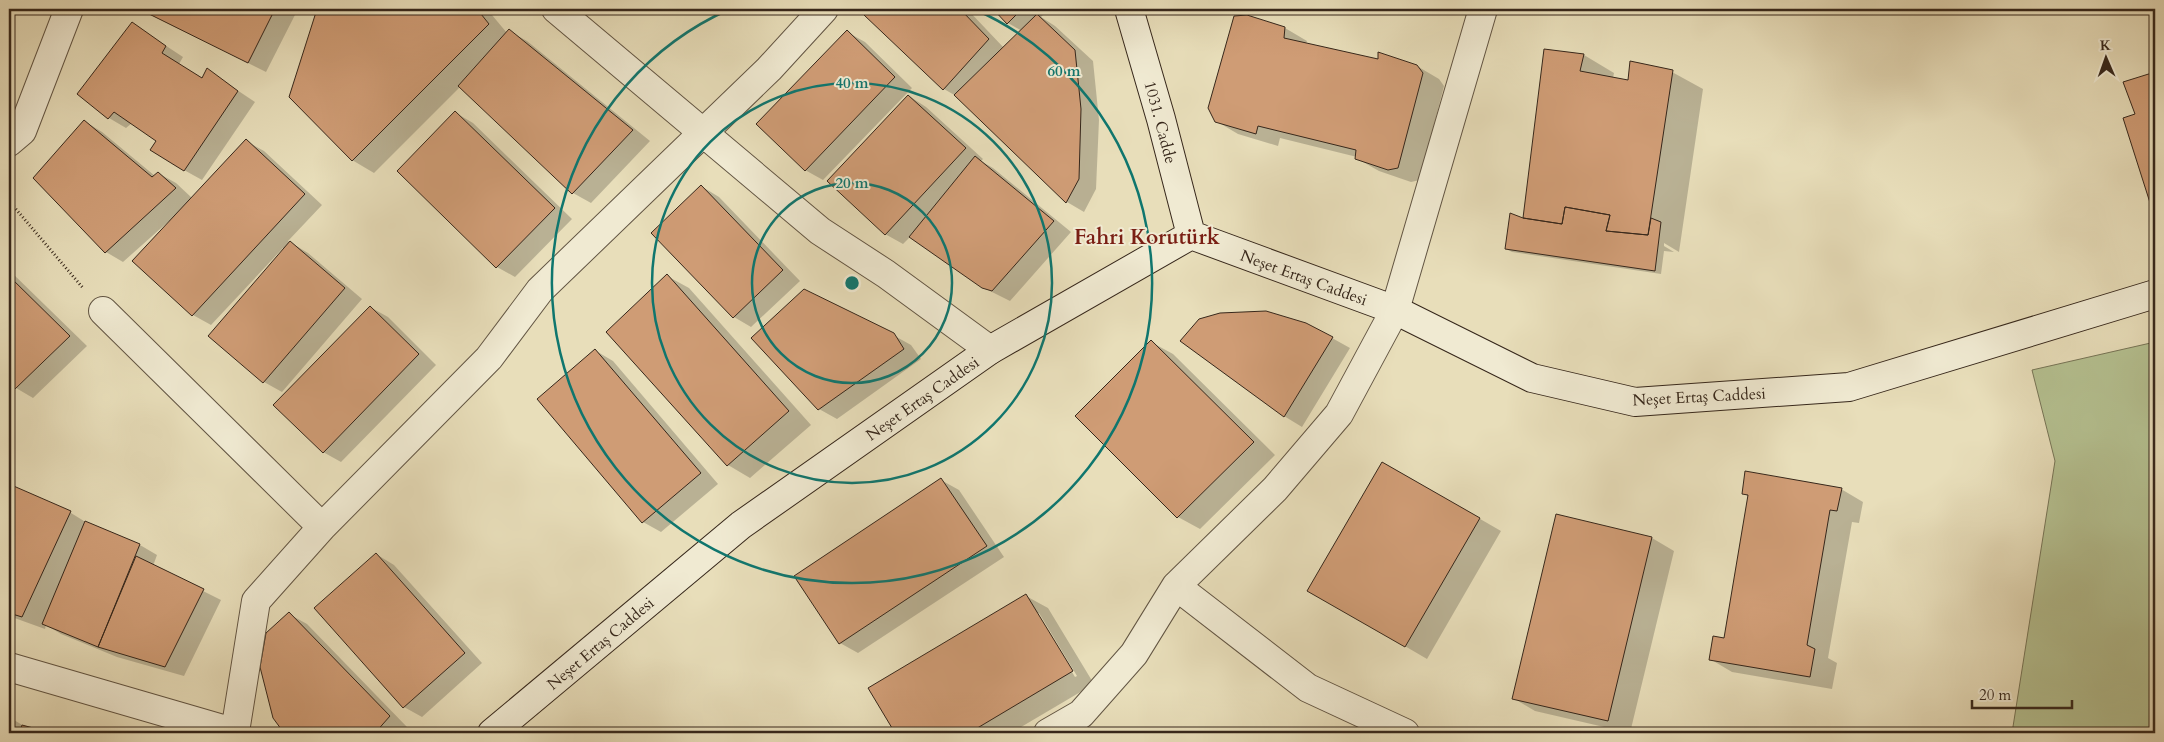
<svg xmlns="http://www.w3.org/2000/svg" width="2164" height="742" viewBox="0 0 2164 742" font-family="Cardo,serif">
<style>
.green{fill:#b5c191;stroke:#767456}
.shadow{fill:#0003;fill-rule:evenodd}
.building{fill:#cf9c75;stroke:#36271b}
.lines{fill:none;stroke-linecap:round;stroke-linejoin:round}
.street-casing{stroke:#625543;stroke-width:30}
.secondary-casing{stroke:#36271b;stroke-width:30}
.path{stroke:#36271b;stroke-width:3;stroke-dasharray:1 2.5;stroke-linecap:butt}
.street{stroke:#f0ead2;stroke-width:28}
.secondary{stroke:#f0ead2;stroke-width:28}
.ring{fill:none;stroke:#0f766e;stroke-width:2.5}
.labels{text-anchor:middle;stroke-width:4;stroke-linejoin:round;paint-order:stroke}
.street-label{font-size:16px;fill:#36271b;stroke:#f0ead2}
.district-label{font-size:21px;font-weight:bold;fill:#7a1f14;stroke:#f0ead2}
.centre{fill:#0f766e;stroke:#f0ead2;stroke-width:2.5}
.ring-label{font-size:15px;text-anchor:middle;font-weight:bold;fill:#0f766e;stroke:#f0ead2;stroke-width:4;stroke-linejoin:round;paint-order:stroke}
</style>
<rect width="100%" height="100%" fill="#e8deba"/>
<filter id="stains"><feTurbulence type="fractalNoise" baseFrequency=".004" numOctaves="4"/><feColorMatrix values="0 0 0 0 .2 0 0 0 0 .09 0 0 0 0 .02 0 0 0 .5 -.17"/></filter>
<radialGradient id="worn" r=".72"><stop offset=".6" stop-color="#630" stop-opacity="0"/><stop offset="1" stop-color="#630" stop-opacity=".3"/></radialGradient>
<path class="green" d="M2155,342V733H2012L2055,461L2032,370Z"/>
<path class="shadow" d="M139,9H298L266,72Z
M318,9H487L507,33L509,31L527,41L650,141L591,203L573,193L460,87L374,173L352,160L290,97Z
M871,9H967L1004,48L1022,31L1008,23L995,9H1049L1041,17L1055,26L1093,61L1099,120L1096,189L1084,212L1067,202L956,96L944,89L865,15Z
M133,24L183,57L179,64L203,79L207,70L255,102L202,180L184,170L157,141L132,123L126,128L109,118Z
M1285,28L1307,41L1306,44L1379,61L1417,66L1439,79L1444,86L1420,180L1411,182L1379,171L1356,158L1357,157L1280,138L1278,146L1238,134L1216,121Z
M847,32L865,42L912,88L823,180L805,170Z
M1545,50L1584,55L1614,73L1613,78L1629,81L1672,72L1703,89L1679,252L1664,243V246L1674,252L1664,251L1661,274L1512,252L1506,249L1524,220Z
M2155,73V209L2153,208L2136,114L2125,83Z
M909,96L926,107L983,159L981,161L993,168L1071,232L1010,301L982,287L910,237L903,244L885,234Z
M456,113L473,123L572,219L515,277L497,267L399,171Z
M84,121L102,132L155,176L158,173L176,183L192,198L246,141L264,151L322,205L288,241L308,253L362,299L282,392L264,382L284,249L283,248L211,325L193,315L169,221L123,262L106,252Z
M701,186L719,197L800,281L751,327L734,317Z
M9,270L87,346L33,398L16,388L9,381Z
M667,276L689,288L811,425L750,478L728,465L608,332Z
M370,307L388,317L436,365L341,462L323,452Z
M893,335L911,345L921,359L837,419L819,409Z
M1332,338L1350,348L1302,427L1284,416L1182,340Z
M1151,342L1173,354L1275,455L1200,529L1178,517Z
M596,351L613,361L718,484L661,532L643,522Z
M1383,463L1501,531L1427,659L1309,590Z
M941,480L959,490L1004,557L858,653L840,643Z
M9,485L71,513L92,526L140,545L157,555L153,566L221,600L184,676L117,657L61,634L46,625L45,629L9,616Z
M1841,489L1863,502L1859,523L1852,522L1828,658L1837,663L1832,689L1732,672L1710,659L1725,639L1749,497L1743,493Z
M1557,515L1652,538L1674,551L1630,733L1535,711L1513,698Z
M376,554L394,565L482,663L422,717L404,707Z
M1026,596L1048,608L1094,684L1011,733H896L870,689ZM1036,613H1039L1077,676L1075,677Z
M289,614L307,624L407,727L401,733H285L274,718Z
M9,717L24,726L47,733H9Z"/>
<path class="building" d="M139,9H275L248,63Z
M317,9H477L489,24L352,161L289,97Z
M870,9H960L989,39L943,90L864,15Z
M993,9H1022L1007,24Z
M1037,14L1075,50L1081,109L1079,179L1066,203L954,95Z
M1247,15L1285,27L1284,38L1378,59V52L1417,65L1423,73L1398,168L1388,170L1355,159L1356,150L1258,126L1256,134L1215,122L1208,108L1234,16Z
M132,22L166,46L162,53L202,78L207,68L238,91L184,171L150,150L156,141L114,112L108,119L77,94Z
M509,29L633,130L572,194L458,86Z
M847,30L895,77L805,171L756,124Z
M1544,49L1584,54L1580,71L1628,80L1630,61L1673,70L1648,235L1606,231L1610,215L1565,207L1562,224L1523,218Z
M2155,72V208L2152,209L2123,118L2135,114L2123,82Z
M908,95L966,148L885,235L827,181Z
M455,111L555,208L496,268L397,171Z
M84,120L152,177L158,172L176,188L105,253L33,178Z
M246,139L305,194L192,316L132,261Z
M975,156L1054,221L992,291L982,288L909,237Z
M701,185L783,270L733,318L651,233Z
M1565,207L1610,215L1606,231L1648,235L1651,218L1661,222L1655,271L1505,249L1510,213L1523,218L1562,224Z
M290,241L345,288L263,383L208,336Z
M667,274L789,411L727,466L606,332Z
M9,276L70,336L15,389L9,383Z
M804,289L894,333L904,349L818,410L751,338Z
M370,306L419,354L323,453L273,405Z
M1266,311L1306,323L1333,337L1284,417L1180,341L1199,319L1220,313Z
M1151,340L1254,442L1177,518L1075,416Z
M595,349L701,473L642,523L537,399Z
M1382,462L1480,518L1405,647L1307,591Z
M1745,471L1842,488L1837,511L1830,510L1807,645L1815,649L1810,677L1709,660L1713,636L1724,638L1748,495L1742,494Z
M941,478L987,546L839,644L794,576Z
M9,484L71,511L22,617L9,613Z
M1556,514L1652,537L1608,721L1512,699Z
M85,521L140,544L98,647L42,624Z
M376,553L465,653L403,708L314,608Z
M136,556L204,589L165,667L98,647Z
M1026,594L1073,671L969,733H895L868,688Z
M289,612L390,716L375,733H284L273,718L260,667L266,633Z
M22,725L52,733H19Z"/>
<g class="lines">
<defs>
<path id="street" d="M556,9L820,231L886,274L990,350
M9,142L22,131L69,9
M103,311L322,527
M1176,586L1308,688L1405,733
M9,667L236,733
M235,732L256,601L322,527L489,358L540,290L769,69L824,9
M1048,733L1081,714L1134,654L1176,586L1275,489L1339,414L1395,310L1483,9"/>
<path id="secondary" d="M1129,9L1161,119L1191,235
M492,733L741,525L990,350L1191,235L1395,310L1532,378L1635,402L1849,387L2155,294"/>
</defs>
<use href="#street" class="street-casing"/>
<use href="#secondary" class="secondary-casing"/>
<path class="path" d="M9,201L83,288"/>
<use href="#street" class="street"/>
<use href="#secondary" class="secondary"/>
</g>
<g class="ring">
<circle cx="852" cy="283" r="100"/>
<circle cx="852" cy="283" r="200"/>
<path d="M974 9A300 300 0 1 1 730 9"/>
</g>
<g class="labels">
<g class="street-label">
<text transform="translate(1161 122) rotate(75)" y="6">1031. Cadde</text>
<text transform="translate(1304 277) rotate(20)" y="6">Neşet Ertaş Caddesi</text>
<text transform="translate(1699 396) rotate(-3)" y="6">Neşet Ertaş Caddesi</text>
<text transform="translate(922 398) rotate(-35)" y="6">Neşet Ertaş Caddesi</text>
<text transform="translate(600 643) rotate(-40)" y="6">Neşet Ertaş Caddesi</text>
</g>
<g class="district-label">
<text x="1147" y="244">Fahri Korutürk</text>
</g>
</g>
<circle cx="852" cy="283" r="8" class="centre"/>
<g class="ring-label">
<text x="1064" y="76">60 m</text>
<text x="852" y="88">40 m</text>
<text x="852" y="188">20 m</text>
</g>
<rect width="2164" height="742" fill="none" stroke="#e8deba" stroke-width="30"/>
<rect x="10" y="10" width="2144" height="722" fill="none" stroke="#36271b" stroke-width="2.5"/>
<rect x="15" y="15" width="2134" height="712" fill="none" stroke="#36271b"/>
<g transform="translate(2106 58) rotate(358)" stroke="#f0ead2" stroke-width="4" paint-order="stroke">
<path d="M0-4L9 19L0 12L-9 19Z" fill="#36271b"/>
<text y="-8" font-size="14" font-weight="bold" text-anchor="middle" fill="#36271b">K</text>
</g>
<path d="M1972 700v8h100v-8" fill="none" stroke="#36271b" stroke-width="2.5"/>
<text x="1979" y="700" font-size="15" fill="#36271b" stroke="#f0ead2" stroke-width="4" paint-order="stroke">20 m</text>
<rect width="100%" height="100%" filter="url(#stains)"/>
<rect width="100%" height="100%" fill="url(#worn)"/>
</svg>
